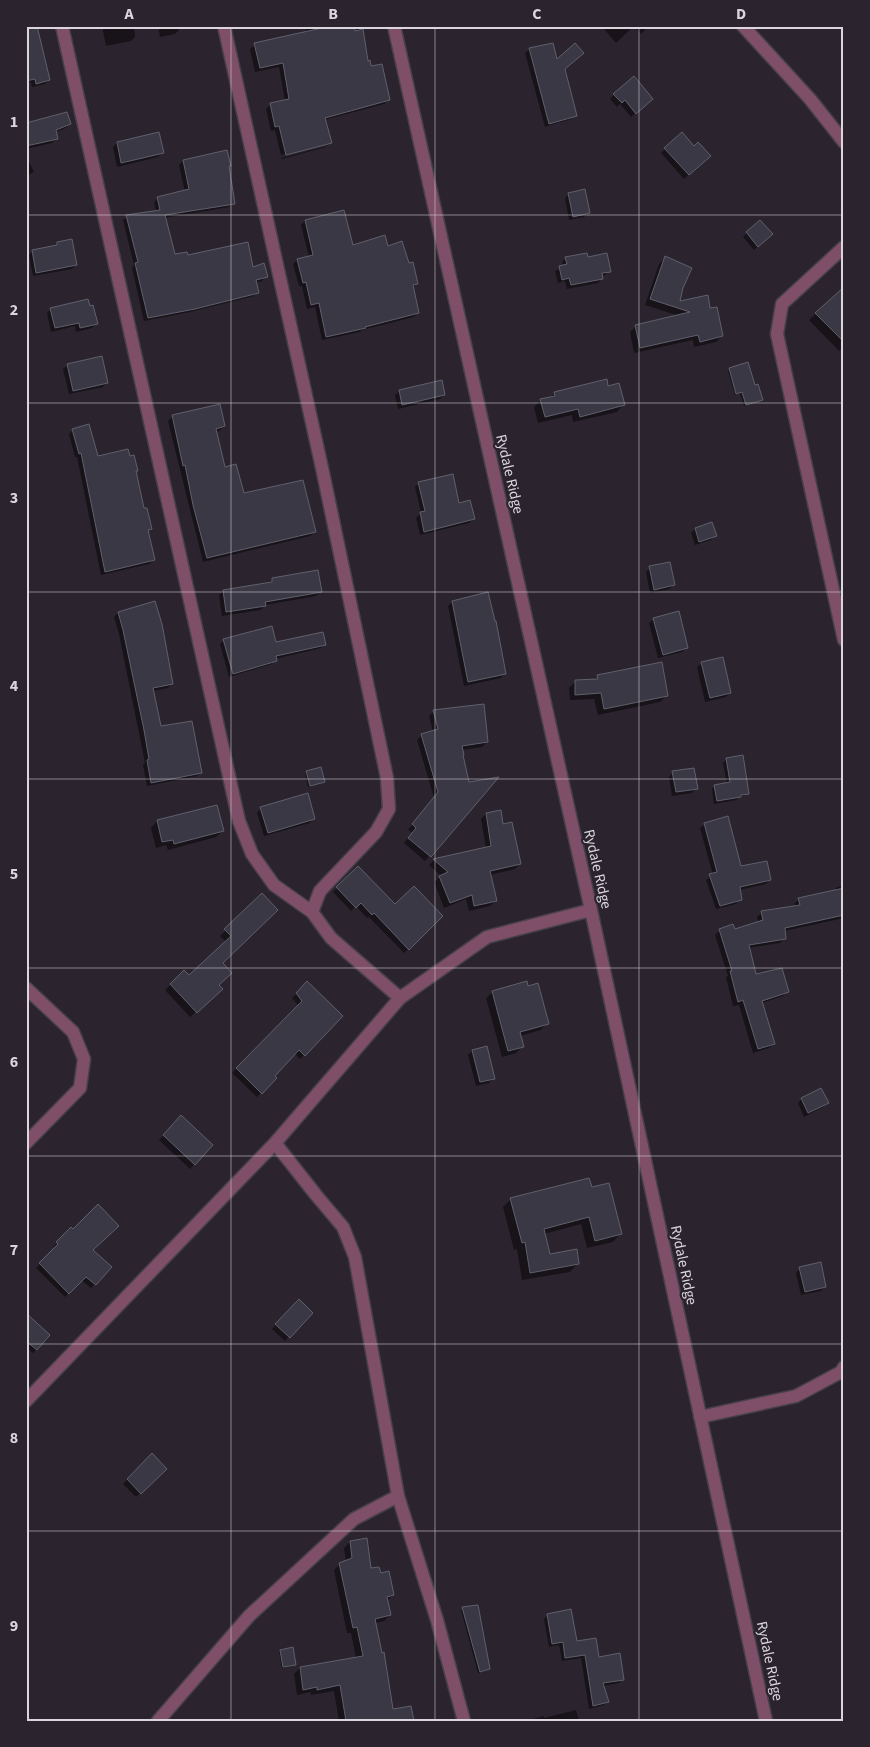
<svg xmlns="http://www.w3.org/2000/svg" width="870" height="1747" viewBox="0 0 870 1747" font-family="'Source Sans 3',sans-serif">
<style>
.shadow{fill:#0007}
.building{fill:#393844;stroke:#60606d}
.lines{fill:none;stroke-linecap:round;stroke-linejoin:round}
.minor-casing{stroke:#47404a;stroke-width:15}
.minor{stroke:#7f4f69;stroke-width:12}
.grid{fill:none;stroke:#dbd6dd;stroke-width:1;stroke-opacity:0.55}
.labels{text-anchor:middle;stroke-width:4.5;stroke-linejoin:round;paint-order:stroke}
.street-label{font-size:15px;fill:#dbd6dd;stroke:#2b242e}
.neatline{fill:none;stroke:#dbd6dd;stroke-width:2}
.grid-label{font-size:16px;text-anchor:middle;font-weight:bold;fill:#dbd6dd}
</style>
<rect width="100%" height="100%" fill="#2b242e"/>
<path class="shadow" d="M26,26L49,80L45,84L32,87L31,82L26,83Z
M102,26H134L135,37L131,41L106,46Z
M158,26H178L179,30L175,34L160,37Z
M305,26H360L367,62L389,100L384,104L324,120L330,143L326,147L282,159L281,158L327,146V143L281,155L275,130L271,131L266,109L271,104L285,101L279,67L255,72L250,49L255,45L306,34Z
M607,26H649L641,34L634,26L616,43L604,29Z
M530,49L556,61L563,70L575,115L571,119L545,127L525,53Z
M614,94L647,103L631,117L620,104L617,107L610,99Z
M26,124H70L66,128L55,132L56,139L52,143L26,149Z
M117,143L162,153L158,157L117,167L113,147Z
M693,148L709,156L684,179L661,153L665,149Z
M26,156L34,172L26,176Z
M183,161L233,203L229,207L164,218L174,256L252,268L266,277L262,281L255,283L258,292L254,296L190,312L144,321L132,268L134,265L123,220L127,217L156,212L154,202L158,198L185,192L179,165Z
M569,194L589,213L584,217L569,220L565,198Z
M305,221L352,247H387L417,284L412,288L418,312L414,317L362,330L360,332L322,340L315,307L307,309L302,286H299L293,264L297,260L309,257L301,225Z
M747,233L767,238L754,250L743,237Z
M57,243L76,265L72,269L33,276L29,255L33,251L53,247Z
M566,258H587L609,271L605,275L601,276L602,279L598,283L567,289L565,281L558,283L555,271L563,267L562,262Z
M665,258L682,287L678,303L710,310L722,336L716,342L694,347L693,340L634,353L630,332L636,326L679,316L645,305L659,264Z
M844,288V346L839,351L809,320Z
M51,309L96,324L92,328L76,332L75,326L51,332L47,313Z
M68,365L107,382L103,387L69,394L63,369Z
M730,369L761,399L759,401L744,406L740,393L735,395L728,371Z
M607,387L623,405L617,412L573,422L572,415L538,423L534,407L541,400L550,398L555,393Z
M400,391L444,395L440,399L398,409L395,395Z
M173,416L224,426L219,431L215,432L224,469L244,495L314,532L310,536L203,562L168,421Z
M73,430L97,457L135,472L143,510L150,529L147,532L154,560L149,564L101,575L77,457H75L69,434Z
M419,483L474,519L469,523L420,535L416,518L421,513L415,487Z
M695,529L715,536L711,540L695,545L691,533Z
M650,568L674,584L670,589L650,593L646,572Z
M272,580L320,592L316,596L265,605L261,610L222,616L219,595L223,591L268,584Z
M488,594L505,673L501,678L464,686L448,606L452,602Z
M154,602L172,683L168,688L152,691L160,728L201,772L197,776L147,786L143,765L145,763L119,634L114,617L118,613Z
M654,619L687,648L682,652L658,658L649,623Z
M224,640L275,644L324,645L321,648L275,659L272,664L229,677L220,644Z
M702,663L730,693L726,697L705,702L697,667Z
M598,677L667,695L660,702L598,715L594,699L570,700L569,688L575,682L593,681Z
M434,711L487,742L482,747L462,750L468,783L496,778L425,861L404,843L413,833L408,830L434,798L417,740L422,735L433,732L429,716Z
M727,759L748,793L736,800L714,804L712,789L715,786L727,784L723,763Z
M307,772L323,782L308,787L305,773Z
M673,772L696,788L692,793L672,796L669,777Z
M261,808L314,818L310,823L264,836L257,813Z
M500,811L502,825L520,864L515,869L490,875L496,901L490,906L469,911L466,899L444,908L434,882L441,876L429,865L434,860L486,848L481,819L486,814Z
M157,821L222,831L216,837L168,850L166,845L156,848L151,828Z
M705,824L740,868L770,880L766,884L739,890L740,899L736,904L716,909L706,880L713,875L700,828Z
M358,868L395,906L441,916L404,953L369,917L367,918L356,906L351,911L333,892Z
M844,886V918L784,931L785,938L780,943L748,948L755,976L788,991L783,996L762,1003L774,1044L769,1048L753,1053L739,1005L733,1006L726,977L728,976L715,935L720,930L734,931L758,923L757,917L762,912L795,907L794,904L799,899L833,892L837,887Z
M262,895L221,963L218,985L221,988L190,1017L165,990L184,972L189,977L226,942L220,936Z
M307,983L342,1016L300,1059L294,1053L274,1076L276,1078L257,1097L232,1073L299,1006L292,998Z
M527,988L547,1023L541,1030L520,1036L522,1047L516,1053L502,1057L486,998L493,992Z
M472,1051L493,1079L489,1083L476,1086L468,1055Z
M802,1099L827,1103L823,1107L804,1117L798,1103Z
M181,1117L212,1145L190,1169L159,1140Z
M591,1189L621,1233L613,1242L587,1248L581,1224L544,1234L550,1255L578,1263L570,1272L522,1280L517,1249L514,1250L503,1207L511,1199Z
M71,1229L91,1251L110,1267L91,1288L81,1280L65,1297L36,1268L55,1249L53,1247Z
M800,1268L825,1286L821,1291L801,1295L796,1273Z
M299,1300L312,1313L285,1341L272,1329Z
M26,1315L49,1335L33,1353L26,1347Z
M152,1455L166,1469L136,1497L123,1484Z
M350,1542L370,1570L380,1574L393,1595L387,1601L390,1615L384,1621L375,1623L392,1711L413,1721H339L334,1691L311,1695V1692L297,1695L294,1674L300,1668L356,1658L351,1633H347L334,1570L340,1564L346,1561L344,1548Z
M463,1609L488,1669L486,1671L478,1673L461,1610Z
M548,1615L576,1642L623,1679L619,1683L603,1686L607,1701L604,1705L589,1709L581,1658L562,1661L559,1645L549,1647L544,1619Z
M281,1651L294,1664L293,1666L282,1668L279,1652Z
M576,1710L579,1721H526L544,1716V1718Z"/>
<path class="building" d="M26,26H37L50,80L36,84L35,79L26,81Z
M331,26H355V31L363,29L368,61L370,60L371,66L382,64L390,100L325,118L332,143L286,155L279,126L275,127L270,103L289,99L283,63L260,68L254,43Z
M553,43L557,59L575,43L584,53L565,69L577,116L549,124L529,48Z
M634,76L653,99L636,114L625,100L622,103L613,94Z
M67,112L71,124L56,130L58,139L26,146V123Z
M159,132L164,153L121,163L117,142Z
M682,132L694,146L698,142L711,156L689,175L664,148Z
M227,150L231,166H229L235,204L165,215L175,254L187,252L188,255L248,242L253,267L264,263L268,277L256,280L259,293L195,309L148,318L135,263L138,262L126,215L160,210L157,197L189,189L183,160Z
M585,189L590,213L573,217L568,193Z
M344,210L353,245L385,235L388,246L402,241L409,263L413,262L418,284L413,285L419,313L365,327L366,328L326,337L319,303L311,305L306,282L303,283L297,259L313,255L305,220Z
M760,220L773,234L758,247L746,232Z
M72,239L77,265L36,273L32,250L57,245V242Z
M587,253L588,257L607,253L611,272L602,273L603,279L571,285L569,278L562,280L559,266L567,264L565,257Z
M665,256L692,268L683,288L680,301L708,295L710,308L717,307L723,336L700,342L698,335L640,348L635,325L690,312L650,299Z
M844,287V342L815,313Z
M88,299L90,306L93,305L98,324L80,328L79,323L55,328L50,308Z
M102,356L108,383L73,391L67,364Z
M748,362L755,385L758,384L763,400L746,405L742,392L736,394L729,368Z
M607,379L608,386L619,383L625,405L580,417L578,409L545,417L540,399L555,396L554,392Z
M442,380L445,395L402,405L399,390Z
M220,404L225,426L216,429L225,467L236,464L244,493L303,480L316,532L207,558L193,505L185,465L183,466L172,415Z
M89,424L98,456L128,449L130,456L134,455L138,471H136L144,508H147L152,529L148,530L155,560L105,572L81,453L79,454L72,429Z
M453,474L459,503L470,500L475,519L424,532L420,512L425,511L418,482Z
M712,522L717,536L699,542L695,528Z
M670,562L675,585L654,590L649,566Z
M318,570L322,592L265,602L266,606L226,612L223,590L272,582V578Z
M488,592L495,621H496L506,674L468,682L452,601Z
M155,601L162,624L173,684L153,688L161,726L192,721L202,773L151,783L147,760L149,759L144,730L123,630L118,612Z
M679,611L688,648L663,655L653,618Z
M272,626L276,642L323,632L326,645L276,656L277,661L233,674L223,639Z
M723,657L731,693L710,698L701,662Z
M662,662L668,696L604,709L601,693L575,695V680L598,679L597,675Z
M484,704L488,742L462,746L464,755H463L469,782L499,777L431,857L408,838L416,828L412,824L438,792L421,734L438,729L433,710Z
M743,755L749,794L741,795V797L717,801L714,785L730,782L726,758Z
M321,767L325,782L310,786L306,771Z
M694,768L698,789L676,792L672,771Z
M308,793L315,819L268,833L260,807Z
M217,805L224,831L174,844L173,840L162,842L157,820Z
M501,810L503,824L512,822L521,864L490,871L497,901L474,906L472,895L450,903L439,876L448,872L433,859L491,846L486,813Z
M728,816L741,866L767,861L771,880L740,887L742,900L720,906L709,874L717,872L704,823Z
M358,866L395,904L414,886L443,916L409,950L374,913L372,915L361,903L356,908L336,887Z
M844,888V915L785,928L786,939L749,945L756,974L782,968L789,992L762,1001L775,1044L758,1049L743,1000L738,1002L730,971H732L719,929L733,924L735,929L763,920L761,911L800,905L798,898Z
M262,893L278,910L223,963L232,973L219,985L223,989L197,1013L170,984L184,970L189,975L231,936L224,929Z
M307,981L343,1016L305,1056L299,1050L275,1076L277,1078L262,1094L236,1068L302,1001L296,993Z
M527,981L528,986L538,983L549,1024L520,1032L524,1047L508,1051L492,991Z
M487,1046L495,1079L480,1082L472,1050Z
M821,1088L829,1103L808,1113L801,1098Z
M181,1115L213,1145L195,1165L163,1135Z
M589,1178L592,1187L609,1183L622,1234L595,1241L589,1217L544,1229L550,1254L577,1249L579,1264L530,1273L525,1242L522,1243L510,1198Z
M98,1204L119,1226L93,1250L112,1267L96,1285L86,1277L69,1294L39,1263L58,1244L56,1242L71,1227L73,1229Z
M821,1262L826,1287L805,1292L799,1267Z
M299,1299L313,1313L290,1338L275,1324Z
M26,1313L50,1335L37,1350L26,1341Z
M152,1453L167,1469L141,1494L127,1479Z
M367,1538L371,1568L379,1567L381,1573L389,1571L394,1595L387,1597L391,1615L375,1619L382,1653L384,1652L393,1709L411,1706L414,1721H346L340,1685L317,1690V1687L303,1690L300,1667L363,1656L357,1627L353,1628L339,1563L352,1558L350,1541Z
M478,1605L490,1669L480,1672L462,1607Z
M571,1609L577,1641L596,1638L599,1657L620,1653L624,1680L603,1683L609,1702L593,1706L585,1655L565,1658L563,1642L552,1644L547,1614Z
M293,1647L296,1665L283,1667L280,1650Z"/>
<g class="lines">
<defs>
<path id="minor" d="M62,26L239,821L252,854L274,885L312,912L331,938L400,998
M224,26L322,468L387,778L389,809L376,832L320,891L312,912
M394,26L591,910L766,1721
M743,26L810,99L844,142
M844,247L782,304L777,334L844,640
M26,988L73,1032L84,1059L80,1088L26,1143
M275,1143L316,1195L343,1227L355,1257L398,1496L437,1620L464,1721
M26,1401L275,1143L400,998L487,937L591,910
M700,1417L796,1396L841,1372L844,1367
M158,1721L249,1616L354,1519L398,1496"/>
</defs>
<use href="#minor" class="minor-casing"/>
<use href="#minor" class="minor"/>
</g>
<path class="grid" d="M231,26V1721M435,26V1721M639,26V1721M26,215H844M26,403H844M26,592H844M26,779H844M26,968H844M26,1156H844M26,1344H844M26,1531H844"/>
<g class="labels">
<g class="street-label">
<text transform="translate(510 474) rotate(77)" y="5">Rydale Ridge</text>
<text transform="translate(598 869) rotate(77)" y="5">Rydale Ridge</text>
<text transform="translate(684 1265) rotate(78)" y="5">Rydale Ridge</text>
<text transform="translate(770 1661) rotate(78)" y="5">Rydale Ridge</text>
</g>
</g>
<rect width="870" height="1747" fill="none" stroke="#2b242e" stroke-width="55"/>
<rect x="28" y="28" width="814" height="1692" class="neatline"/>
<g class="grid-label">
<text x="129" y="19">A</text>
<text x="333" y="19">B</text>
<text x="537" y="19">C</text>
<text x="741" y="19">D</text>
<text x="14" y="127">1</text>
<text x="14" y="315">2</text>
<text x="14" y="503">3</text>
<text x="14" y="691">4</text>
<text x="14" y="879">5</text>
<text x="14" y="1067">6</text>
<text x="14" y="1255">7</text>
<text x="14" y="1443">8</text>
<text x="14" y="1631">9</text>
</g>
</svg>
